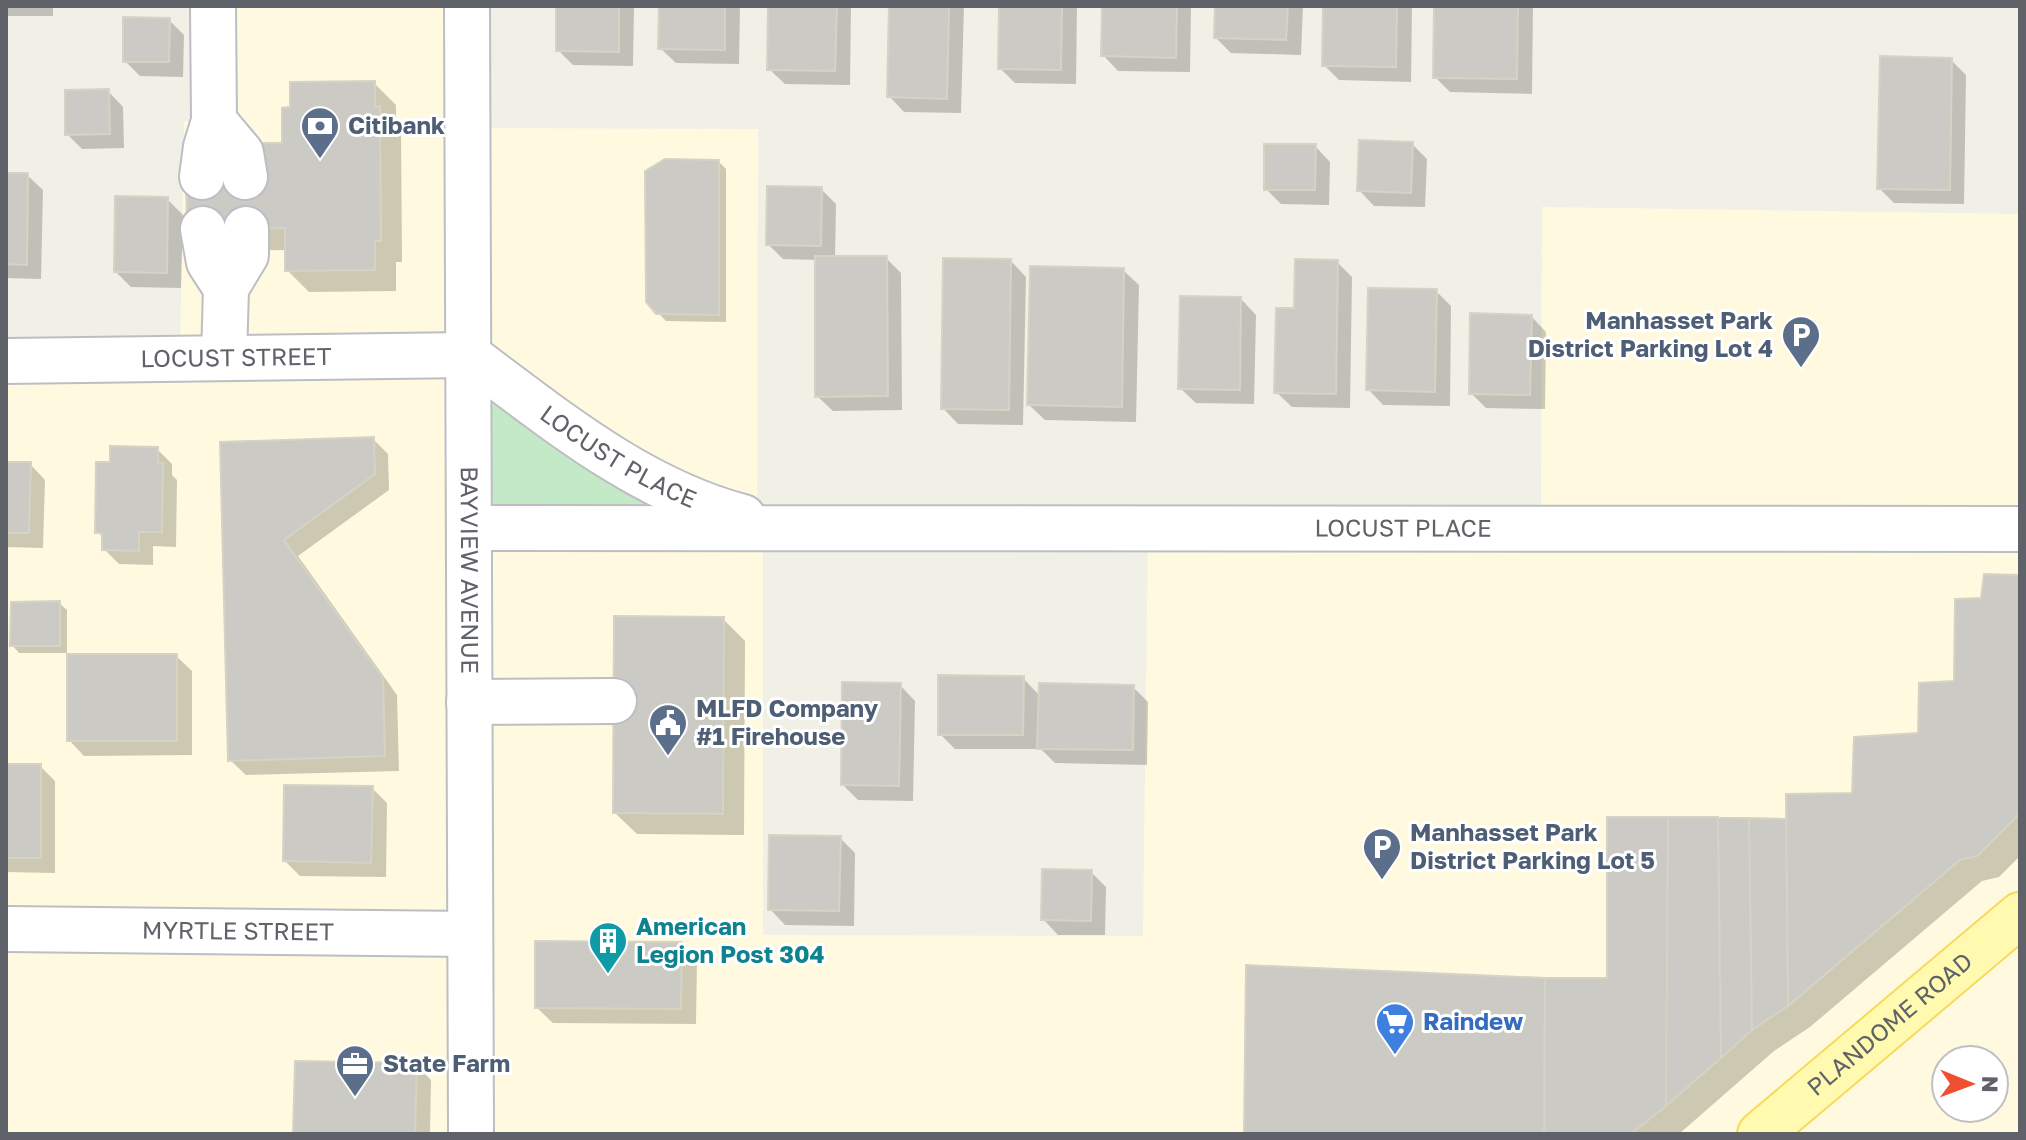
<svg xmlns="http://www.w3.org/2000/svg" width="2026" height="1140" viewBox="0 0 2026 1140" font-family="'Golos Text',sans-serif">
<style>
.commercial{fill:#fffadf;fill-rule:evenodd}
.green{fill:#c4e9c7}
.shadow{fill:#0003}
.building{fill:#cccac4;stroke:#d6d3c5;stroke-width:2}
.lines{fill:none;stroke-linecap:round;stroke-linejoin:round}
.minor-casing{stroke:#bcbec3;stroke-width:48}
.major-casing{stroke:#f7da5b;stroke-width:48}
.minor{stroke:#fff;stroke-width:44}
.major{stroke:#fffaaf;stroke-width:44}
.labels{text-anchor:middle;stroke-width:6;stroke-linejoin:round;paint-order:stroke}
.service-label{font-size:24px;font-weight:bold;fill:#4e5e75;stroke:#fff;text-anchor:start}
.street-label{font-size:24px;fill:#5f6268;stroke:#fff}
.culture-label{font-size:24px;font-weight:bold;fill:#0d838f;stroke:#fff;text-anchor:start}
.shop-label{font-size:24px;font-weight:bold;fill:#366cbe;stroke:#fff;text-anchor:start}
</style>
<rect width="100%" height="100%" fill="#f1f0e7"/>
<path class="commercial" d="M213,6H467L470,128L758,129L757,528H763V935L1143,936L1148,529L1541,528L1542,207L2020,214V1134H6V361L180,358L184,121H214ZM1946,1060H1994V1108H1946Z"/>
<path class="green" d="M468,355L728,513L469,528Z"/>
<path class="shadow" d="M6,6H53V16H6Z
M97,6H166V8Z
M558,6H634L633,66L573,65L558,50Z
M661,6H740L739,64L676,63L660,48Z
M770,6H851L850,85L785,84L769,69Z
M891,6H964L961,113L904,112L889,96Z
M1001,6H1077L1076,84L1015,83L1000,68Z
M1104,6H1191L1190,72L1118,71L1103,55Z
M1217,6H1303L1301,55L1231,53L1216,38Z
M1325,6H1412L1411,82L1339,80L1324,65Z
M1436,6H1533L1532,94L1450,92L1435,77Z
M169,20L184,35L183,77L140,76L125,61Z
M1951,60L1966,75L1964,204L1894,203L1879,188Z
M374,83L396,105V125L401,130L402,262H396V291L309,292L287,270V250L211,251L284,145Z
M108,91L123,107L124,148L82,149L67,134Z
M1412,144L1427,159L1425,207L1374,206L1359,190Z
M1315,146L1330,162L1329,205L1281,204L1266,189Z
M719,162L726,169V322L666,321L658,313Z
M6,175H27L43,190L41,279L6,278Z
M821,189L836,204L835,258H886L901,273L902,410L833,411L817,396V260L783,259L768,244Z
M167,199L183,215L181,288L131,287L116,272Z
M1011,261L1026,277L1023,425L958,424L943,408Z
M1337,262L1352,277L1350,408L1292,407L1276,392L1296,310Z
M1123,270L1139,285L1136,422L1045,420L1029,405Z
M1436,291L1451,306L1450,406L1383,405L1368,389Z
M1241,299L1256,315L1254,404L1196,403L1180,388Z
M1531,316L1546,332L1545,409L1486,408L1471,393Z
M373,439L388,454L389,490L298,556L397,695L399,771L246,775L230,760L222,444Z
M157,449L172,464V475L177,480L176,547L153,546V565L119,564L104,549V538L97,532Z
M6,464H30L45,480L43,548L6,547Z
M2020,577V856L1999,877L1982,881L1810,1027L1774,1051L1679,1134H1246L1545,980H1609V819L1788,821L1853,795L1920,734L1956,683L1983,600Z
M59,603L67,610V653H19L12,645Z
M723,619L745,641L744,835L637,834L615,813Z
M176,656L192,671V755L84,756L69,740Z
M1023,678L1040,696L1133,687L1148,702L1147,765L1055,763L1037,745V749H955L940,734Z
M900,685L915,701L913,801L858,800L843,785Z
M6,766H40L55,781V873L6,872Z
M372,788L387,803L386,877L300,876L285,861Z
M840,838L855,853L854,926L785,925L770,909Z
M1091,872L1106,887L1105,935H1058L1043,919Z
M681,944L697,959L696,1024L553,1023L537,1008Z
M416,1065L431,1080L430,1134H295Z"/>
<path class="building" d="M556,6H619V52L556,51Z
M659,6H725V50L658,49Z
M768,6H837L835,71L767,70Z
M889,6H949L947,99L887,97Z
M999,6H1062L1061,70L998,69Z
M1102,6H1177L1176,58L1101,56Z
M1215,6H1288L1286,40L1214,38Z
M1323,6H1397L1396,67L1322,66Z
M1434,6H1518L1517,79L1433,78Z
M123,17L170,18L169,62H123Z
M1880,56L1952,58L1950,190L1877,189Z
M375,81V107L380,106L381,241H375V270L285,271V228L187,230L186,178L260,177V143H282V108L290,107V82Z
M109,89L110,134L65,135V90Z
M1359,140L1413,142L1411,193L1357,191Z
M1264,144H1316L1315,190H1264Z
M665,159L719,160V315L656,314L646,302L645,171Z
M6,173H28L27,265L6,264Z
M767,186L822,187L821,246L766,245Z
M115,196L168,197L167,273L114,272Z
M815,256H887L888,396L815,397Z
M943,258L1011,259L1009,410L941,409Z
M1295,259L1338,260L1336,394L1274,393L1276,308H1294Z
M1030,266L1124,268L1122,407L1027,405Z
M1368,288L1437,289L1435,392L1366,390Z
M1180,296L1241,297L1240,390L1178,389Z
M1470,313L1532,315L1530,395L1469,394Z
M374,437L375,474L284,540L383,678L385,756L228,761L220,442Z
M110,446L158,447V463H163L162,532H139V551L102,550V533H95L96,462H110Z
M6,462H31L29,533H6Z
M1984,574L2020,575V813L1977,856L1960,860L1788,1006L1786,794L1852,793L1854,737L1918,733L1919,683L1954,681L1955,599L1981,598Z
M60,601V646H10L11,602Z
M614,616L724,617L723,814L613,813Z
M67,654H177V741H67Z
M938,675L1024,676L1023,735H938Z
M842,682L901,683L899,786L841,785Z
M1039,683L1134,685L1133,750L1037,749Z
M6,764H41V858H6Z
M284,785L373,786L371,863L283,861Z
M1607,817H1668L1666,1106L1631,1134H1544L1545,978H1607Z
M1668,817H1718L1721,1058L1666,1106Z
M1718,817L1749,818L1752,1030L1721,1058Z
M1749,818L1786,819L1788,1006L1752,1030Z
M769,835L841,836L839,911L768,910Z
M1042,869L1092,870L1091,921L1041,920Z
M535,941L682,942L681,1009L535,1008Z
M1246,965L1545,978L1544,1134H1244Z
M295,1061L417,1063L415,1134H293Z"/>
<g class="lines">
<defs>
<g id="minor">
<path d="M213,6L214,121L241,153L245,177"/>
<path id="s1" d="M467,6L471,1134"/>
<path d="M202,177L206,147L214,121"/>
<path d="M203,229L209,262L226,288"/>
<path id="s2" d="M468,355C553,418 639,490 743,517"/>
<path d="M224,358L226,288L246,255V229"/>
<path id="s3" d="M6,361L468,355"/>
<path id="s4" d="M469,528L2020,529"/>
<path d="M469,702L614,701"/>
<path id="s5" d="M6,929L470,934"/>
</g>
<g id="major">
<path id="s6" d="M1760,1134L2020,915"/>
</g>
</defs>
<use href="#minor" class="minor-casing"/>
<use href="#major" class="major-casing"/>
<use href="#minor" class="minor"/>
<use href="#major" class="major"/>
</g>
<defs>
<symbol id="bank-pin" viewBox="-11 -11 22 30"><path d="M0 17L-7.5 6A9.5 9.5 0 1 1 7.5 6Z" fill="#5c6f8a" stroke="#fff"/><path d="M-6-4H6V4H-6ZM0-2.3a2.3 2.3 0 1 0 0 4.6a2.3 2.3 0 1 0 0-4.6Z" fill="#fff"/></symbol>
<symbol id="parking-pin" viewBox="-11 -11 22 30"><path d="M0 17L-7.5 6A9.5 9.5 0 1 1 7.5 6Z" fill="#5c6f8a" stroke="#fff"/><path d="M-3.5-5.5H1a3.5 3.5 0 0 1 0 7H-1V5.5H-3.5ZM-1-3.4V-.6H.8a1.4 1.4 0 0 0 0-2.8Z" fill="#fff"/></symbol>
<symbol id="civic-pin" viewBox="-11 -11 22 30"><path d="M0 17L-7.5 6A9.5 9.5 0 1 1 7.5 6Z" fill="#5c6f8a" stroke="#fff"/><path d="M-.6-6.5H3V-4.5H.6V-3L4-1V1h2V6H-6V1h2V-1L-.6-3ZM-1.2 2.5V6h2.4V2.5Z" fill="#fff"/></symbol>
<symbol id="building-pin" viewBox="-11 -11 22 30"><path d="M0 17L-7.5 6A9.5 9.5 0 1 1 7.5 6Z" fill="#0f9aa8" stroke="#fff"/><path d="M-4-6H4V6H1V3H-1V6H-4ZM-2.5-4.3h1.7v1.8h-1.7ZM.8-4.3h1.7v1.8H.8ZM-2.5-1h1.7V.8h-1.7ZM.8-1h1.7V.8H.8Z" fill="#fff"/></symbol>
<symbol id="supermarket-pin" viewBox="-11 -11 22 30"><path d="M0 17L-7.5 6A9.5 9.5 0 1 1 7.5 6Z" fill="#3f7fe0" stroke="#fff"/><path d="M-6-5.5h2.5l.6 2H6L4.5 2H-2.5L-4.4-4H-6ZM-1.5 3.2a1.3 1.3 0 1 0 .1 0ZM3 3.2a1.3 1.3 0 1 0 .1 0Z" fill="#fff"/></symbol>
<symbol id="office-pin" viewBox="-11 -11 22 30"><path d="M0 17L-7.5 6A9.5 9.5 0 1 1 7.5 6Z" fill="#5c6f8a" stroke="#fff"/><path d="M-6-3h4V-5.5h4V-3h4V5H-6ZM-1-4.5V-3h2v-1.5ZM-6 0V1H6V0Z" fill="#fff"/></symbol>
</defs>
<g fill-rule="evenodd">
<use href="#bank-pin" x="298" y="104" width="44" height="60"/>
<use href="#parking-pin" x="1779" y="313" width="44" height="60"/>
<use href="#civic-pin" x="646" y="701" width="44" height="60"/>
<use href="#parking-pin" x="1360" y="825" width="44" height="60"/>
<use href="#building-pin" x="586" y="919" width="44" height="60"/>
<use href="#supermarket-pin" x="1373" y="1000" width="44" height="60"/>
<use href="#office-pin" x="333" y="1042" width="44" height="60"/>
</g>
<g class="labels">
<g class="service-label">
<text x="348" y="134">Citibank</text>
<text x="1773" y="329" text-anchor="end">Manhasset Park<tspan x="1773" dy="28">District Parking Lot 4</tspan></text>
<text x="696" y="717">MLFD Company<tspan x="696" dy="28">#1 Firehouse</tspan></text>
<text x="1410" y="841">Manhasset Park<tspan x="1410" dy="28">District Parking Lot 5</tspan></text>
<text x="383" y="1072">State Farm</text>
</g>
<g class="street-label">
<text dy="8" stroke="none"><textPath href="#s3" startOffset="230">LOCUST STREET</textPath></text>
<text dy="8" stroke="none"><textPath href="#s2" startOffset="182">LOCUST PLACE</textPath></text>
<text dy="8" stroke="none"><textPath href="#s4" startOffset="934">LOCUST PLACE</textPath></text>
<text dy="8" stroke="none"><textPath href="#s1" startOffset="564">BAYVIEW AVENUE</textPath></text>
<text dy="8" stroke="none"><textPath href="#s5" startOffset="232">MYRTLE STREET</textPath></text>
<text dy="8" stroke="none"><textPath href="#s6" startOffset="170">PLANDOME ROAD</textPath></text>
</g>
<g class="culture-label">
<text x="636" y="935">American<tspan x="636" dy="28">Legion Post 304</tspan></text>
</g>
<g class="shop-label">
<text x="1423" y="1030">Raindew</text>
</g>
</g>
<rect width="2026" height="1140" fill="none" stroke="#5f6268" stroke-width="16"/>
<g transform="translate(1970 1084) rotate(91)"><circle r="38" fill="#ffffff" stroke="#bfc0c3" stroke-width="2"/>
<path d="M0-6L14 30L0 20L-14 30Z" fill="#f0502f"/>
<text y="-12" font-size="22" font-weight="bold" text-anchor="middle" fill="#5f6268">N</text>
</g>
</svg>
